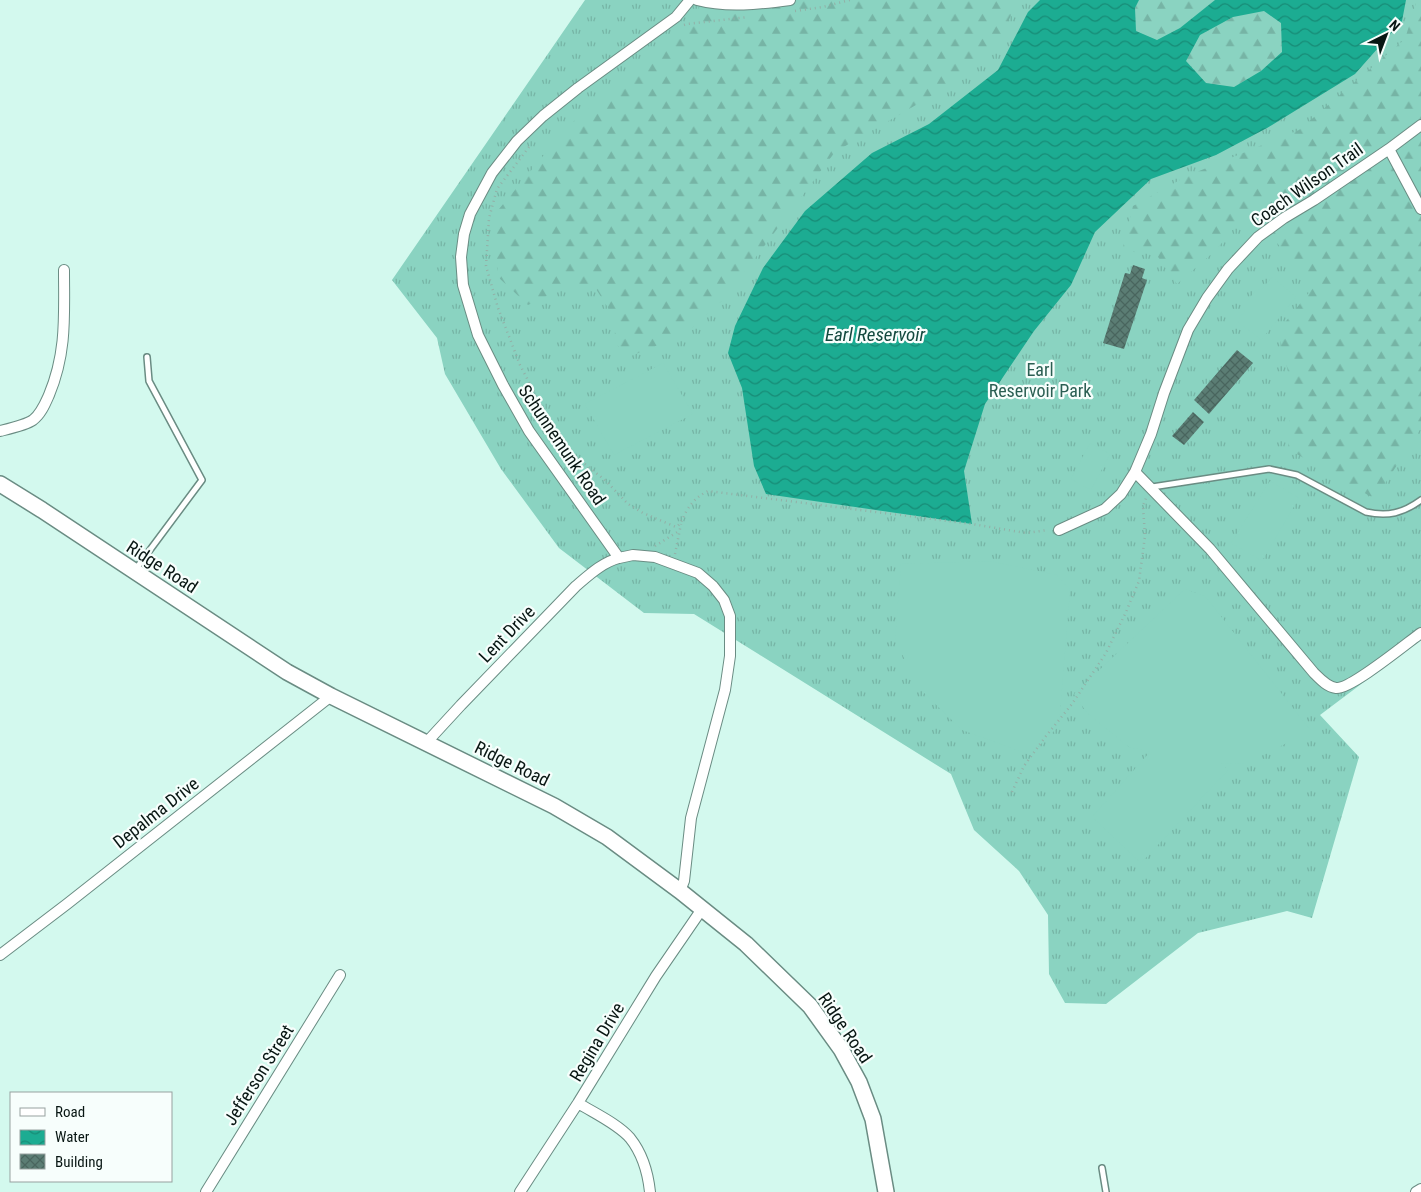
<svg xmlns="http://www.w3.org/2000/svg" width="1421" height="1192" viewBox="0 0 1421 1192" font-family="'Roboto Condensed',sans-serif">
<style>
.grass{fill:url(#grass-tufts)}
.forest{fill:url(#forest-firs)}
.pitch{fill:#8ad3c1}
.water{fill:url(#water-waves);fill-rule:evenodd}
.building{fill:url(#building-cross-hatch)}
.lines{fill:none;stroke-linecap:round;stroke-linejoin:round}
.lane-casing{stroke:#6a8c83;stroke-width:8}
.street-casing{stroke:#6a8c83;stroke-width:12}
.secondary-casing{stroke:#6a8c83;stroke-width:18}
.path{stroke:#92b0a7;stroke-width:2.5;stroke-dasharray:1 4;stroke-linecap:butt}
.lane{stroke:#fff;stroke-width:5}
.street{stroke:#fff;stroke-width:10}
.secondary{stroke:#fff;stroke-width:15}
.labels{text-anchor:middle;stroke-width:4.5;stroke-linejoin:round;paint-order:stroke}
.street-label{font-size:18px;fill:#081613;stroke:#f7fefc}
.park-label{font-size:18px;fill:#2b5f53;stroke:#f7fefc}
.water-label{font-size:19px;font-style:italic;fill:#12493e;stroke:#f7fefc}
</style>
<defs>
<pattern id="grass-tufts" width="24" height="20" patternUnits="userSpaceOnUse" patternTransform="scale(1.25)"><rect width="24" height="20" fill="#8ad3c1"/><path d="M3 7l-1-3M5 7V3M7 7l1-3M15 17l-1-3M17 17v-4M19 17l1-3" fill="none" stroke="#76b4a5"/></pattern>
<pattern id="forest-firs" width="22" height="20" patternUnits="userSpaceOnUse" patternTransform="scale(1.25)"><rect width="22" height="20" fill="#8ad3c1"/><path d="M5 1l3.5 6h-7zM16 11l3.5 6h-7z" fill="#76b4a5"/></pattern>
<pattern id="water-waves" width="16" height="10" patternUnits="userSpaceOnUse" patternTransform="scale(1.25)"><rect width="16" height="10" fill="#1cac92"/><path d="M0 5q4-4 8 0t8 0" fill="none" stroke="#178b76"/></pattern>
<pattern id="building-cross-hatch" width="8" height="8" patternUnits="userSpaceOnUse" patternTransform="scale(1.25)"><rect width="8" height="8" fill="#5b7d74"/><path d="M0 0l8 8M0 8l8-8" fill="none" stroke="#49655e"/></pattern>
</defs>
<rect width="100%" height="100%" fill="#d3f9ee"/>
<path class="grass" d="M585,0H1421V639L1320,715L1359,757L1312,918L1287,911L1198,933L1106,1004L1065,1003L1049,974L1048,915L1019,871L974,830L951,774L694,614L644,613L559,548L501,469L445,374L437,338L392,280Z"/>
<path class="forest" d="M704,0H1018L995,50L928,98L835,152L725,298L685,334L631,356L614,343L616,320L596,289L566,287L528,305L498,277L494,215L569,125L685,29Z
M1139,0H1215L1180,28L1157,40L1136,31L1135,8Z
M1417,0H1421V428L1375,499L1288,449L1291,384L1278,331L1316,284L1274,240L1248,224L1234,228L1216,250L1177,284L1156,254L1122,251L1133,206L1187,176L1299,130L1405,39Z
M1264,11L1281,23L1282,53L1261,71L1234,87L1206,83L1186,60L1200,35L1233,17Z"/>
<path class="pitch" d="M1272,277L1296,297L1261,340L1237,321L1247,308V301L1256,290L1262,289Z
M663,363L693,414L614,455L585,404Z
M1090,443L1110,454L1091,490L1071,479Z
M1270,481L1299,498L1262,561L1231,543Z
M989,561L1057,575L1070,590L1059,726L1030,755L962,730L919,688L895,640L901,564Z
M1185,589L1205,596L1311,731L1245,764L1221,763L1228,770L1141,863L1092,817L1150,752L1129,747L1087,713L1074,694Z"/>
<path class="water" d="M1040,0H1139L1135,8L1136,31L1157,40L1180,28L1215,0H1406L1402,21L1355,74L1267,128L1216,155L1151,179L1095,232L1071,285L1034,331L985,404L964,471L972,524L766,494L754,466L742,388L728,353L735,326L763,268L805,211L872,153L929,124L998,70L1028,12ZM1264,11L1281,23L1282,52L1261,71L1234,87L1206,83L1186,61L1200,35L1233,17Z"/>
<path class="building" d="M1133,265L1145,269L1142,278L1147,280L1124,349L1103,343L1125,273L1130,274Z
M1237,350L1253,363L1209,414L1194,400Z
M1193,412L1204,422L1184,445L1172,436Z"/>
<g class="lines">
<defs>
<path id="lane" d="M1152,487L1269,469L1297,475L1366,512C1388,517 1403,513 1421,500
M135,570L202,480L149,381L147,357
M1102,1168L1106,1192"/>
<path id="street" d="M697,0C727,8 760,4 790,0
M1389,149L1421,209
M0,431C8,429 26,425 33,420C41,414 45,404 49,395C67,352 64,315 64,270
M1135,472L1210,549L1314,673C1320,679 1327,687 1336,688C1350,690 1407,643 1421,633
M1059,530L1105,509L1121,494L1135,472L1151,434L1164,393L1188,330L1207,298L1228,269L1258,237L1284,218L1314,200L1389,149L1421,125
M426,743L461,705L576,586C589,575 603,562 619,558
M680,891L684,881L691,818L725,690L730,656V616L724,600L713,586L698,573L655,557L633,555L619,558L529,431L503,385L478,335L463,285L461,257L464,234L470,214L492,173L517,141L543,116L578,88L676,17L690,0
M0,955L67,904L331,696
M578,1103C594,1113 618,1124 630,1138C642,1153 648,1173 650,1192
M206,1192L340,975
M520,1192L578,1103L656,976L702,909
M1416,1192L1421,1189"/>
<path id="secondary" d="M0,484L42,510L287,672L331,696L554,806L607,837L680,891L746,944L810,1006L841,1049L859,1082L873,1119L886,1192"/>
</defs>
<use href="#lane" class="lane-casing"/>
<use href="#street" class="street-casing"/>
<use href="#secondary" class="secondary-casing"/>
<path class="path" d="M795,11L823,7L850,0
M684,25L687,24L748,17
M529,147L497,189L489,218L486,266L498,308L520,365L545,413L575,456L606,481L628,504L643,513L676,527C682,523 683,517 687,510C693,501 698,496 708,491L972,524L1026,533L1048,530
M1258,222L1265,213L1354,157
M655,546L679,531
M675,554L681,524
M1012,792L1024,766L1046,736L1072,704L1106,653L1126,612L1139,581L1145,536L1143,506L1146,498"/>
<use href="#lane" class="lane"/>
<use href="#street" class="street"/>
<use href="#secondary" class="secondary"/>
</g>
<g class="labels">
<g class="street-label">
<text transform="translate(1307 185) rotate(-35)" y="6">Coach Wilson Trail</text>
<text transform="translate(562 445) rotate(56)" y="6">Schunnemunk Road</text>
<text transform="translate(162 567) rotate(33)" y="6">Ridge Road</text>
<text transform="translate(507 634) rotate(-46)" y="6">Lent Drive</text>
<text transform="translate(512 764) rotate(26)" y="6">Ridge Road</text>
<text transform="translate(156 813) rotate(-38)" y="6">Depalma Drive</text>
<text transform="translate(845 1028) rotate(56)" y="6">Ridge Road</text>
<text transform="translate(597 1042) rotate(-59)" y="6">Regina Drive</text>
<text transform="translate(259 1075) rotate(-58)" y="6">Jefferson Street</text>
</g>
<g class="park-label">
<text x="1040" y="376">Earl<tspan x="1040" dy="21">Reservoir Park</tspan></text>
</g>
<g class="water-label">
<text x="875" y="341">Earl Reservoir</text>
</g>
</g>
<rect x="10" y="1092" width="162" height="90" fill="#f7fefc" stroke="#97a19f"/>
<rect x="20" y="1108" width="25" height="8" fill="#ffffff" stroke="#97a19f"/>
<text x="55" y="1117" font-size="15" fill="#081613">Road</text>
<rect x="20" y="1130" width="25" height="15" fill="url(#water-waves)" stroke="#97a19f"/>
<text x="55" y="1142" font-size="15" fill="#081613">Water</text>
<rect x="20" y="1154" width="25" height="15" fill="url(#building-cross-hatch)" stroke="#97a19f"/>
<text x="55" y="1167" font-size="15" fill="#081613">Building</text>
<g transform="translate(1386 35) rotate(42)" stroke="#f7fefc" stroke-width="4" paint-order="stroke">
<path d="M0-4L9 19L0 12L-9 19Z" fill="#081613"/>
<text y="-8" font-size="14" font-weight="bold" text-anchor="middle" fill="#081613">N</text>
</g>
</svg>
